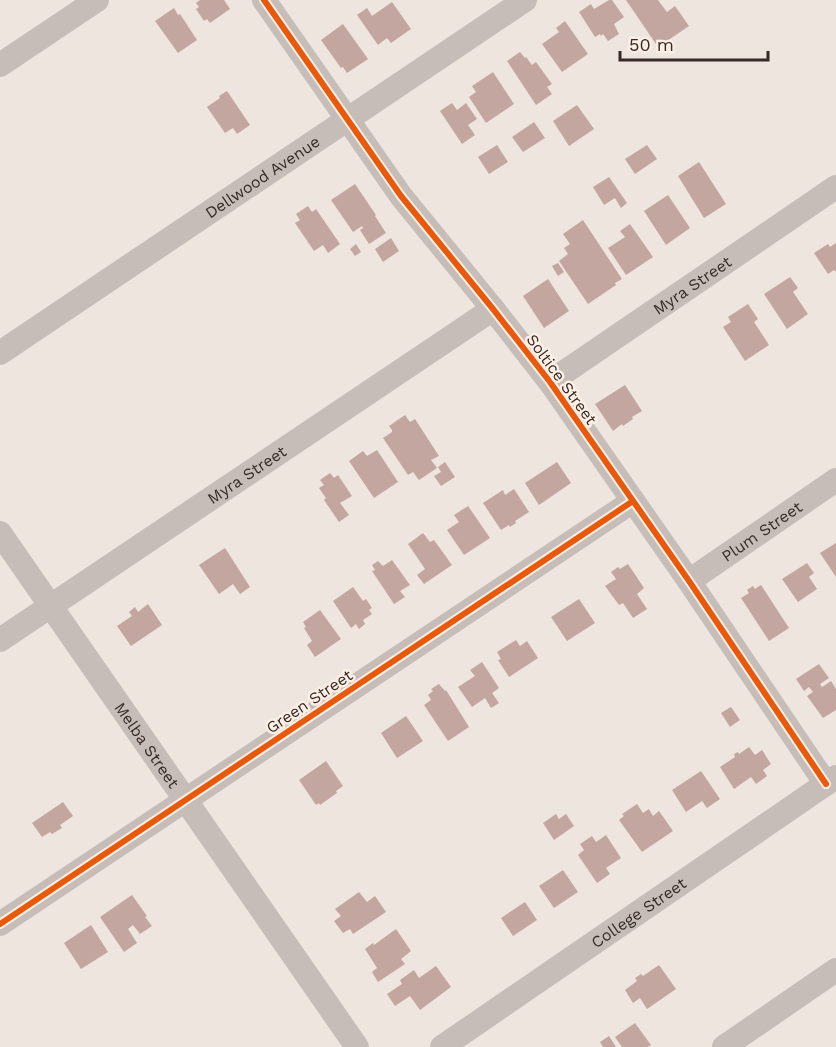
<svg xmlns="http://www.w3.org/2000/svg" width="836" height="1047" viewBox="0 0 836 1047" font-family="'Work Sans',sans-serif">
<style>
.building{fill:#c3a69f}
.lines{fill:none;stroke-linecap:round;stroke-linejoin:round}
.minor{stroke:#c7bdb8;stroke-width:24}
.cycleway-casing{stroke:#fbefe6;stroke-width:10}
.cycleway{stroke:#e8590c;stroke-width:6}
.labels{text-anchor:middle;stroke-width:5;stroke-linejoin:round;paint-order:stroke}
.street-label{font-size:16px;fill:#372a26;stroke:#fbefe6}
</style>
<rect width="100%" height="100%" fill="#eee5df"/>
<path class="building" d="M200,0H224L230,9L210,23L207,19L204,21L196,9L199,7L196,3Z
M609,0H612L624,17L614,24L619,34L608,41L603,34L601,36L600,34L595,37L579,12L591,4L594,9Z
M626,0H658L667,12L675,6L689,26L658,47Z
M392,2L411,29L391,43L387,38L378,45L357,15L367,8L372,16Z
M174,8L178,15L180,14L197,40L178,53L155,21Z
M565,21L588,54L562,72L542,44L559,32L556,28Z
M343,24L368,59L347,73L343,67L341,68L321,40Z
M520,52L525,58L526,57L532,65L536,62L552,84L547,87L552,94L536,105L507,61Z
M493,72L514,104L486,123L469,97L476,92L472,86Z
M227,91L250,125L237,134L233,128L225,133L207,107L220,98L219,96Z
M452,103L457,110L466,103L477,119L468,125L475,135L462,144L440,111Z
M577,105L594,129L569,146L553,121Z
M534,122L545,138L523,152L512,137Z
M497,145L508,162L489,174L478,157Z
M647,145L657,159L635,174L625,159Z
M699,162L726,204L704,218L678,176Z
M609,177L627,203L621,208L615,198L604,205L593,187Z
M355,184L376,215L375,216L386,233L369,244L360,230L363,228L362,226L353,232L331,200Z
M668,195L690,228L666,245L644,211Z
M308,206L312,212L316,209L340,244L328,253L323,245L314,251L295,223L300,220L296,214Z
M583,220L622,279L615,283L616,285L588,304L559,261L568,254L564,248L570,244L563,234Z
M630,224L653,257L626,275L608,248L625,237L620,231Z
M391,238L399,251L383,262L375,249Z
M836,243V272L834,270L828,274L814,253L828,244L830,247Z
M356,244L361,252L355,256L350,249Z
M558,263L564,272L558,276L552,266Z
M790,277L798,288L793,292L808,314L787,329L764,294Z
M548,279L569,311L544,328L523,296Z
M748,304L758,319L754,322L769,345L745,361L723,327L731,322L728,317Z
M625,385L642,411L632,417L633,419L623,426L622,424L613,431L595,404Z
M405,415L410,422L415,419L439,456L431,460L437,468L419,480L413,472L408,475L383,438L392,432V430L389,426Z
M377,450L398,482L374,498L349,461L363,451L367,456Z
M445,462L455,477L441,486L434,476L441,472L438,467Z
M557,462L571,483L539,505L525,483Z
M330,473L334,478L338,475L352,496L340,503L349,515L339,522L324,500L326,498L319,488L324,485L320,480Z
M514,489L529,512L515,521L516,523L510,527L509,525L501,530L483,503L503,490L505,495Z
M468,506L490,538L464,555L447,530L459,522L454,515Z
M423,533L430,542L434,540L452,565L424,584L417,575L425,569L408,544Z
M836,543V577L820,553Z
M225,548L250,587L240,594L233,584L219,594L199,565Z
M392,560L410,585L400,591L405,597L394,604L372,571L375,570L372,565L378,561L383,566Z
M807,563L814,573L809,577L817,589L798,602L782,579Z
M628,564L644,588L637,594L647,609L633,618L623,603L619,605L605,586L616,579L611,572L618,567L620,569Z
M761,585L789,628L769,641L741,598L749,593L747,590L753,586L755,589Z
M353,587L363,601L366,599L372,608L369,610L372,614L363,620L365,624L359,629L356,624L351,628L333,601Z
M579,599L595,623L567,641L551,617Z
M148,604L162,625L131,646L117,626L132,616L129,612L135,607L138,612Z
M320,610L341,639L315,657L307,645L312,641L304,628L306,627L303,622Z
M516,640L520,646L527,641L538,658L509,677L498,660L501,659L497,652Z
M482,662L499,688L492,693L499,703L491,708L485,698L472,707L458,687L475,676L470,670Z
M819,664L829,678L820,684L822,687L831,681L836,689V710L823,718L807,696L813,692L809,687L804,691L796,679Z
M439,684L445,691L446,690L469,727L448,741L424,705L431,700L428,695L433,691L431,689Z
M731,707L740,720L730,727L721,713Z
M406,716L423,741L397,758L381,733Z
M749,747L755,755L762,750L771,764L763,770L767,776L756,784L751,777L734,789L720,767L735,757L734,754L738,752L739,754Z
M326,761L343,786L336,791L337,793L320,805L319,803L316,805L299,780Z
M701,771L720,799L707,808L702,801L686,812L672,790Z
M63,802L73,816L60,825L62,828L52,834L50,832L42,837L32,823Z
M637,804L643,813L649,809L653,816L659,811L673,831L642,852L619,820L624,816L622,814Z
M556,814L559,819L566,814L574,826L554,840L543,823Z
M606,835L621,858L606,868L610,874L597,883L578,855L584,850L580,844L592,836L596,842Z
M563,870L578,892L554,908L539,886Z
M359,892L367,902L375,896L386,912L353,934L350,929L343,933L334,921L341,916L335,909Z
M132,895L147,916L145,917L152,926L140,934L133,925L128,929L137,943L124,952L100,917Z
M525,902L537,920L513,936L501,918Z
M91,925L108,952L81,969L64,943Z
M396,929L411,951L401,959L405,964L378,982L372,972L377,968L365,949L373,943L374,945Z
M659,965L676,989L647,1009L640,998L633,1003L625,990L637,981L635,978L641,974L643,976Z
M436,966L451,987L420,1010L410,996L395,1006L387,994L402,984L400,980L414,970L419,978Z
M635,1023L651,1045L648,1047H622L615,1037Z
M609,1036L616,1047H603L600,1042Z"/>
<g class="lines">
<g class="minor">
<path d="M264,0L401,196L493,309L550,382L689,581L826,784"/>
<path d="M0,65L97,0"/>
<path id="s1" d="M0,353L525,0"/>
<path id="s2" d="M550,382L836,187"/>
<path id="s3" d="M0,533L357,1047"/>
<path id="s4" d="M689,581L836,480"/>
<path id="s5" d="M0,640L493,309"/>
<path d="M0,924L633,501"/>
<path id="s6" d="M442,1047L836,777"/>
<path d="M724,1047L836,970"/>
</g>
<defs>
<path id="cycleway" d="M264,0L401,196L493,309L550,382L689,581L826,784
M0,924L633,501"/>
</defs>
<use href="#cycleway" class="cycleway-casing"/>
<use href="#cycleway" class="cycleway"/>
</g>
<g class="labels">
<g class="street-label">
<text dy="6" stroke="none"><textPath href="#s1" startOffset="316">Dellwood Avenue</textPath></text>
<text dy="6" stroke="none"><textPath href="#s2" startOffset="172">Myra Street</textPath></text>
<text transform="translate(562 379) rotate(54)" y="6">Soltice Street</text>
<text dy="6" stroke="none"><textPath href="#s5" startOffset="297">Myra Street</textPath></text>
<text dy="6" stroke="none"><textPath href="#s4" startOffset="88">Plum Street</textPath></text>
<text transform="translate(309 701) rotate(-34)" y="6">Green Street</text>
<text dy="6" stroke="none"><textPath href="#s3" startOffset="258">Melba Street</textPath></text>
<text dy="6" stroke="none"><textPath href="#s6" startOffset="238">College Street</textPath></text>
</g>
</g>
<path d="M620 51v9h148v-9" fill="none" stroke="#372a26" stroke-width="3"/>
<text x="629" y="51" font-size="18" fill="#372a26" stroke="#fbefe6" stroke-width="4.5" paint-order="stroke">50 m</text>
</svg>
